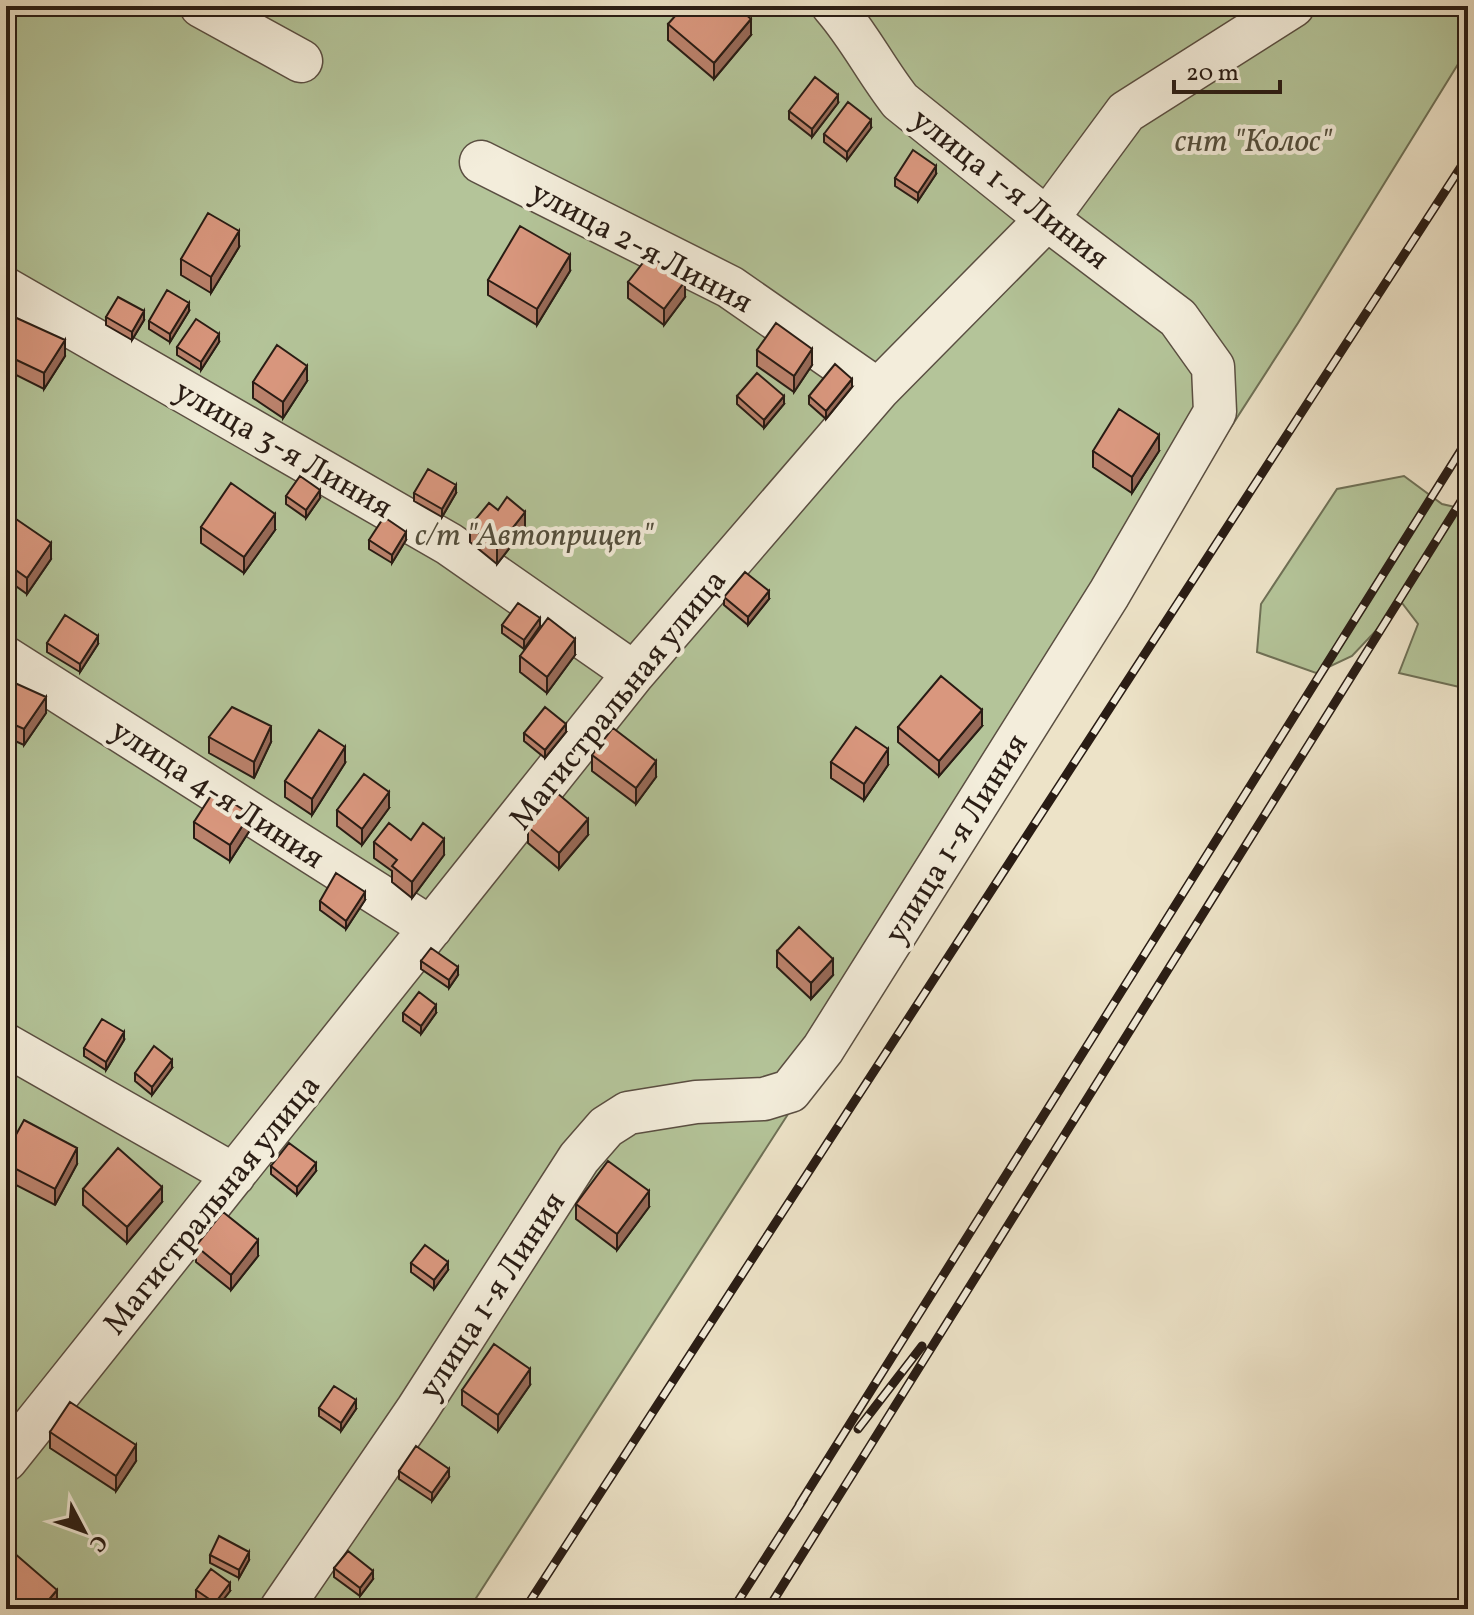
<svg xmlns="http://www.w3.org/2000/svg" width="1474" height="1615" viewBox="0 0 1474 1615" font-family="Vollkorn,serif">
<style>
.green{fill:#b4c499;stroke:#6e7056;stroke-width:2}
.lines{fill:none;stroke-linecap:round;stroke-linejoin:round}
.minor-casing{stroke:#5a4e41;stroke-width:45}
.minor{stroke:#f3eddb;stroke-width:42}
.rail-casing{stroke:#291c14;stroke-width:9}
.rail{stroke:#f3eddb;stroke-width:6;stroke-dasharray:18;stroke-linecap:butt}
.wall{fill:#bb826c;stroke:#291c14;stroke-width:2}
.shaded-wall{fill:#986a58;stroke:#291c14;stroke-width:2}
.building{fill:#d9977e;stroke:#291c14;stroke-width:2}
.labels{text-anchor:middle;stroke-width:8;stroke-linejoin:round;paint-order:stroke}
.park-label{font-size:32px;font-style:italic;fill:#534e3c;stroke:#f3eddb}
.street-label{font-size:32px;fill:#291c14;stroke:#f3eddb}
</style>
<rect width="100%" height="100%" fill="#ede3c8"/>
<filter id="stains"><feTurbulence type="fractalNoise" baseFrequency=".0025" numOctaves="4"/><feColorMatrix values="0 0 0 0 .2 0 0 0 0 .09 0 0 0 0 .02 0 0 0 .5 -.17"/></filter>
<radialGradient id="worn" r=".72"><stop offset=".6" stop-color="#630" stop-opacity="0"/><stop offset="1" stop-color="#630" stop-opacity=".3"/></radialGradient>
<path class="green" d="M6,6H1468V48L1298,323L469,1609H6Z
M1404,476L1442,504L1468,510V689L1399,673L1418,624L1402,603L1352,656L1316,673L1257,652L1261,604L1337,489Z"/>
<g class="lines">
<defs>
<path id="minor" d="M201,6L301,61
M481,162L730,287L878,390
M6,289L449,544L634,673
M6,658L431,928
M6,1045L234,1175
M6,1460L634,673L878,390L1047,219L1126,112L1293,6
M281,1609L417,1410L579,1158L606,1127L628,1113L696,1102L764,1099L790,1091L823,1049L1109,594L1215,412L1213,367L1178,318L1047,219L900,101C875,69 860,37 833,6"/>
</defs>
<use href="#minor" class="minor-casing"/>
<use href="#minor" class="minor"/>
<defs>
<path id="rail" d="M858,1429L922,1346
M799,1505L1468,439
M525,1609L1468,156
M733,1609L804,1498
M768,1609L1468,490"/>
</defs>
<use href="#rail" class="rail-casing"/>
<use href="#rail" class="rail"/>
</g>
<path class="wall" d="M668,24L751,35L714,79L668,40Z
M838,103L812,137L789,119V111Z
M871,128L847,160L824,142V134Z
M936,174L918,201L895,186V178Z
M239,247L211,293L181,275V259Z
M570,271L537,325L488,295V280Z
M628,282L685,297L664,325L628,298Z
M189,311L170,342L149,329V321Z
M106,317L144,320L132,340L106,325Z
M6,322L65,356L44,389L6,370Z
M219,342L201,370L177,355V347Z
M757,350L812,365L794,392L757,366Z
M307,381L283,418L253,398V382Z
M852,387L826,419L809,404V396Z
M737,396L784,404L764,428L737,404Z
M1093,451H1159L1132,493L1093,467Z
M414,493H456L442,517L414,501Z
M286,496L320,498L306,518L286,504Z
M470,526L525,528L497,564L470,542Z
M201,527L275,530L244,573L201,543Z
M6,533L51,559L27,594L6,579Z
M369,540H406L392,563L369,549Z
M724,597L769,599L748,625L724,605Z
M502,625L540,626L524,649L502,633Z
M47,643L98,644L80,672L47,652Z
M575,655L547,693L520,672V656Z
M6,679L46,713L24,745L6,737Z
M982,726L939,776L898,742V727Z
M566,732L545,758L524,741V733Z
M209,737L271,742L254,778L209,753Z
M592,755L656,777L636,804L592,771Z
M831,762L888,765L864,800L831,778Z
M345,763L312,815L285,797V781Z
M389,808L362,845L337,826V810Z
M194,822L250,830L230,861L194,838Z
M528,827L588,835L559,869L528,843Z
M411,840L444,855L412,898L392,882V871L374,858V842Z
M365,900L346,929L320,910V901Z
M777,951L833,975L811,999L777,967Z
M421,961L458,975L449,988L421,969Z
M403,1013H436L421,1034L403,1021Z
M124,1040L106,1070L84,1056V1048Z
M172,1068L152,1095L135,1081V1073Z
M6,1153L77,1164L55,1205L6,1180Z
M271,1166L316,1171L297,1195L271,1174Z
M83,1189L162,1202L127,1243L83,1205Z
M576,1204L649,1207L617,1250L576,1219Z
M196,1246L258,1256L231,1290L196,1262Z
M411,1263L448,1270L434,1289L411,1272Z
M530,1385L498,1431L462,1405V1390Z
M319,1408L356,1409L341,1431L319,1416Z
M50,1432L136,1461L116,1491L50,1448Z
M399,1471L449,1477L432,1501L399,1479Z
M6,1546L57,1606L55,1609H6Z
M210,1555L249,1560L239,1578L210,1563Z
M334,1568L373,1579L360,1596L334,1577Z
M196,1590L230,1591L216,1609H212L196,1598Z"/>
<path class="shaded-wall" d="M751,19V35L714,79V63Z
M838,95V103L812,137V129Z
M871,120V128L847,160V152Z
M936,166V174L918,201V193Z
M239,231V247L211,293V277Z
M570,255V271L537,325V309Z
M685,281V297L664,325V309Z
M189,303V311L170,342V334Z
M144,311V320L132,340V332Z
M219,334V342L201,370V362Z
M65,340V356L44,389V373Z
M812,349V365L794,392V376Z
M307,366V381L283,418V402Z
M852,379V387L826,419V411Z
M784,396V404L764,428V420Z
M1159,435V451L1132,493V477Z
M456,485V493L442,517V509Z
M320,490V498L306,518V510Z
M525,512V528L497,564V548Z
M275,514V530L244,573V557Z
M406,532V540L392,563V555Z
M51,543V559L27,594V578Z
M769,591V599L748,625V617Z
M540,618V626L524,649V640Z
M98,636V644L80,672V664Z
M575,639V655L547,693V677Z
M46,697V713L24,745V729Z
M982,710V726L939,776V761Z
M566,724V732L545,758V750Z
M271,726V742L254,778V762Z
M345,747V763L312,815V799Z
M888,749V765L864,800V784Z
M656,761V777L636,804V788Z
M389,792V808L362,845V829Z
M250,814V830L230,861V845Z
M588,819V835L559,869V853Z
M444,839V855L412,898V882Z
M365,892V900L346,929V921Z
M833,959V975L811,999V983Z
M458,967V975L449,988V980Z
M436,1005V1013L421,1034V1026Z
M124,1032V1040L106,1070V1062Z
M172,1060V1068L152,1095V1087Z
M77,1148V1164L55,1205V1189Z
M316,1163V1171L297,1195V1187Z
M162,1187V1202L127,1243V1227Z
M649,1191V1207L617,1250V1234Z
M258,1240V1256L231,1290V1275Z
M448,1262V1270L434,1289V1280Z
M530,1369V1385L498,1431V1415Z
M356,1400V1409L341,1431V1423Z
M136,1445V1461L116,1491V1476Z
M449,1469V1477L432,1501V1493Z
M249,1552V1560L239,1578V1570Z
M373,1571V1579L360,1596V1588Z
M230,1583V1591L216,1609H215V1603Z
M57,1590V1606L55,1609H41Z"/>
<path class="building" d="M684,6H736L751,19L714,63L668,24Z
M815,77L838,95L812,129L789,111Z
M848,102L871,120L847,152L824,134Z
M913,150L936,166L918,193L895,178Z
M208,213L239,231L211,277L181,259Z
M520,226L570,255L537,309L488,280Z
M649,255L685,281L664,309L628,282Z
M167,290L189,303L170,334L149,321Z
M118,297L144,311L132,332L106,317Z
M10,315L65,340L44,373L6,355V322Z
M196,319L219,334L201,362L177,347Z
M776,323L812,349L794,376L757,350Z
M277,345L307,366L283,402L253,382Z
M835,364L852,379L826,411L809,396Z
M757,373L784,396L764,420L737,396Z
M1119,409L1159,435L1132,477L1093,451Z
M428,469L456,485L442,509L414,493Z
M300,476L320,490L306,510L286,496Z
M231,483L275,514L244,557L201,527Z
M507,497L525,512L497,548L470,526L489,503L498,510Z
M384,517L406,532L392,555L369,540Z
M16,519L51,543L27,578L6,563V533Z
M745,572L769,591L748,617L724,597Z
M518,603L540,618L524,640L502,625Z
M65,615L98,636L80,664L47,643Z
M548,618L575,639L547,677L520,656Z
M941,676L982,710L939,761L898,727Z
M6,679L46,697L24,729L6,721Z
M232,707L271,726L254,762L209,737Z
M545,707L566,724L545,750L524,733Z
M856,727L888,749L864,784L831,762Z
M613,728L656,761L636,788L592,755Z
M319,730L345,747L312,799L285,781Z
M364,774L389,792L362,829L337,810Z
M214,791L250,814L230,845L194,822Z
M557,793L588,819L559,853L528,827Z
M389,823L411,840L423,823L444,839L412,882L392,866L397,860L374,842Z
M336,873L365,892L346,921L320,901Z
M799,927L833,959L811,983L777,951Z
M431,948L458,967L449,980L421,961Z
M419,992L436,1005L421,1026L403,1013Z
M102,1019L124,1032L106,1062L84,1048Z
M154,1046L172,1060L152,1087L135,1073Z
M24,1120L77,1148L55,1189L6,1164V1153Z
M289,1143L316,1163L297,1187L271,1166Z
M118,1148L162,1187L127,1227L83,1189Z
M608,1161L649,1191L617,1234L576,1204Z
M223,1212L258,1240L231,1275L196,1246Z
M425,1245L448,1262L434,1280L411,1263Z
M494,1344L530,1369L498,1415L462,1390Z
M334,1386L356,1400L341,1423L319,1408Z
M70,1402L136,1445L116,1476L50,1432Z
M416,1446L449,1469L432,1493L399,1471Z
M219,1536L249,1552L239,1570L210,1555Z
M6,1546L57,1590L41,1609H19L6,1598Z
M348,1551L373,1571L360,1588L334,1568Z
M211,1569L230,1583L215,1603L196,1590Z"/>
<g class="labels">
<g class="park-label">
<text x="1253" y="151">снт "Колос"</text>
<text x="534" y="545">с/т "Автоприцеп"</text>
</g>
<g class="street-label">
<text transform="translate(1011 188) rotate(38)" y="11">улица 1-я Линия</text>
<text transform="translate(642 246) rotate(28)" y="11">улица 2-я Линия</text>
<text transform="translate(284 448) rotate(30)" y="11">улица 3-я Линия</text>
<text transform="translate(617 699) rotate(-51)" y="11">Магистральная улица</text>
<text transform="translate(218 793) rotate(33)" y="11">улица 4-я Линия</text>
<text transform="translate(955 838) rotate(-58)" y="11">улица 1-я Линия</text>
<text transform="translate(211 1204) rotate(-51)" y="11">Магистральная улица</text>
<text transform="translate(491 1295) rotate(-57)" y="11">улица 1-я Линия</text>
</g>
</g>
<rect width="1474" height="1615" fill="none" stroke="#ede3c8" stroke-width="32"/>
<rect x="8" y="8" width="1458" height="1599" fill="none" stroke="#291c14" stroke-width="4"/>
<rect x="16" y="16" width="1442" height="1583" fill="none" stroke="#291c14" stroke-width="2"/>
<g transform="translate(84 1531) rotate(131)" stroke="#f3eddb" stroke-width="6" paint-order="stroke">
<path d="M0-6L14 30L0 20L-14 30Z" fill="#291c14"/>
<text y="-12" font-size="22" font-weight="bold" text-anchor="middle" fill="#291c14">С</text>
</g>
<path d="M1174 80v12h106v-12" fill="none" stroke="#291c14" stroke-width="4"/>
<text x="1186" y="80" font-size="24" fill="#291c14" stroke="#f3eddb" stroke-width="6" paint-order="stroke">20 m</text>
<rect width="100%" height="100%" filter="url(#stains)"/>
<rect width="100%" height="100%" fill="url(#worn)"/>
</svg>
